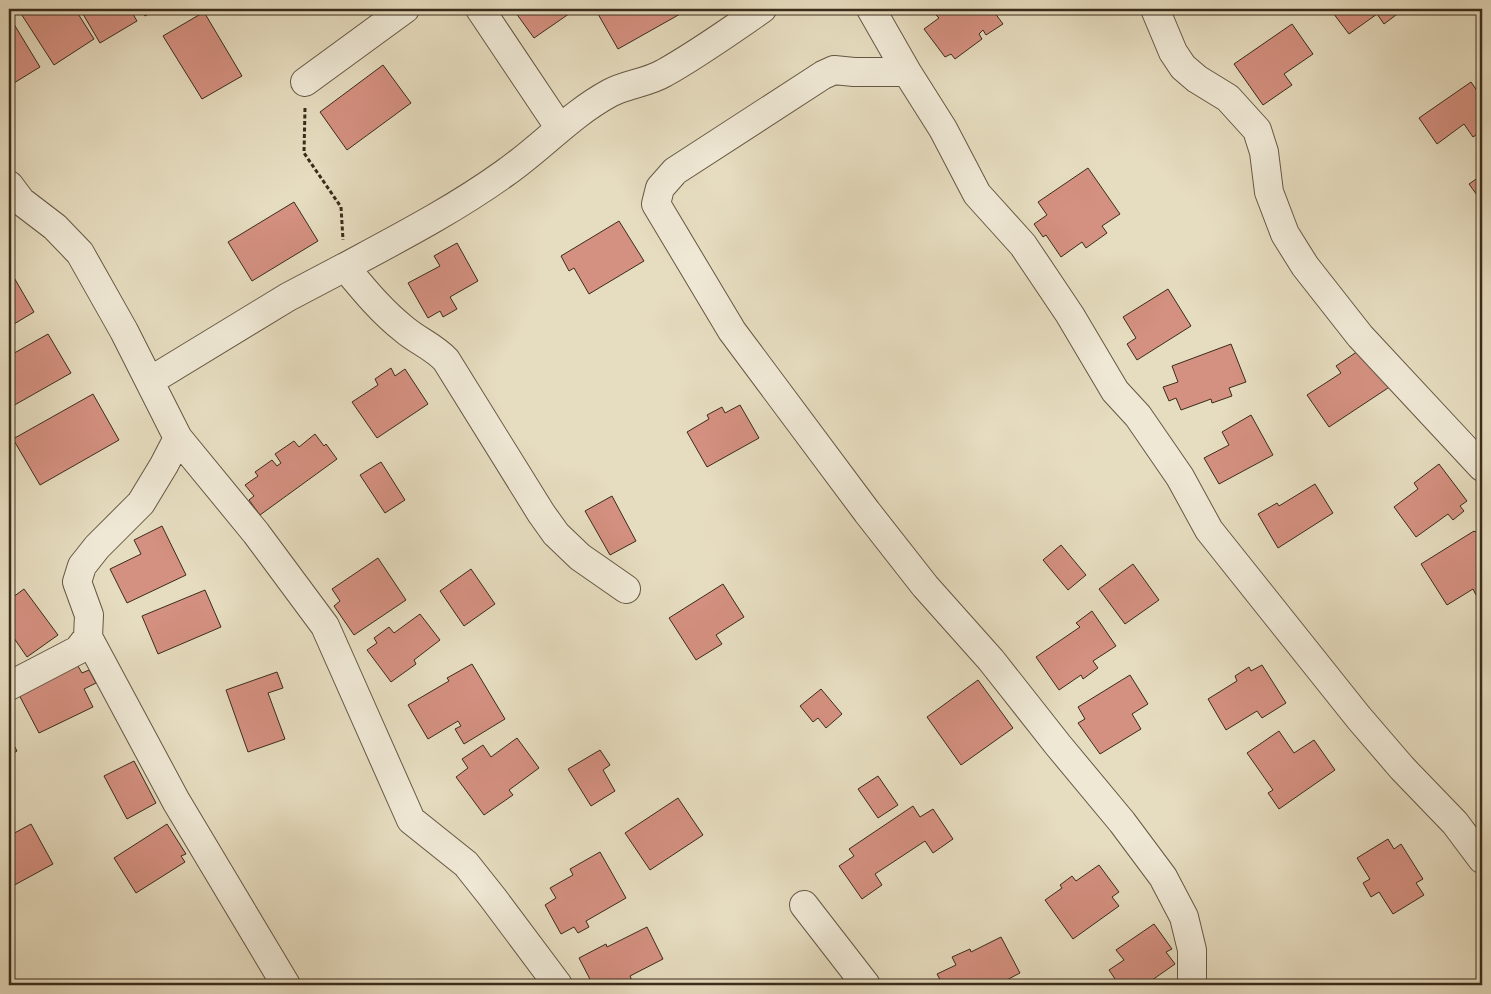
<svg xmlns="http://www.w3.org/2000/svg" width="1491" height="994" viewBox="0 0 1491 994" font-family="'IM FELL DW Pica',serif">
<style>
.building{fill:#d49080;stroke:#3a2c1b}
.lines{fill:none;stroke-linecap:round;stroke-linejoin:round}
.minor-casing{stroke:#655844;stroke-width:30}
.path{stroke:#3a2c1b;stroke-width:3;stroke-dasharray:4 2.5;stroke-linecap:butt}
.minor{stroke:#efe8d5;stroke-width:28}
</style>
<rect width="100%" height="100%" fill="#e6dcbf"/>
<filter id="stains"><feTurbulence type="fractalNoise" baseFrequency=".004" numOctaves="4"/><feColorMatrix values="0 0 0 0 .2 0 0 0 0 .09 0 0 0 0 .02 0 0 0 .5 -.17"/></filter>
<radialGradient id="worn" r=".72"><stop offset=".6" stop-color="#630" stop-opacity="0"/><stop offset="1" stop-color="#630" stop-opacity=".3"/></radialGradient>
<path class="building" d="M18,9H75L94,39L54,65Z
M80,9H130L137,21L100,43Z
M141,9H158L145,16Z
M513,9H576L534,38Z
M608,9H689L618,49L598,14Z
M939,9H992L1003,24L986,35L983,30L979,34L982,39L955,59L951,54L945,57L924,29L939,18L934,13Z
M1330,9H1404L1384,24L1377,14L1349,34Z
M204,12L242,76L202,99L163,36Z
M9,16L40,67L9,86Z
M1292,24L1313,54L1284,74L1292,85L1263,105L1234,64Z
M383,65L411,103L347,150L320,112Z
M1471,82L1482,98V131L1473,137L1464,124L1437,144L1419,118Z
M1088,168L1120,214L1102,226L1107,233L1086,248L1082,242L1061,257L1046,235L1043,237L1034,224L1047,215L1038,202Z
M1482,175V202L1469,184Z
M294,202L318,241L252,281L228,242Z
M619,221L644,261L589,294L574,268L569,271L561,256Z
M457,243L478,281L450,297L457,309L443,317L440,311L428,318L408,283L440,266L434,256Z
M9,269L34,312L9,327Z
M1168,289L1191,326L1137,360L1127,344L1136,338L1123,317Z
M48,334L71,373L11,407L9,404V356Z
M1231,344L1246,382L1229,388L1232,396L1212,403L1211,399L1181,410L1176,398L1169,401L1163,387L1178,382L1172,366Z
M1364,347L1391,386L1329,427L1307,395L1341,373L1336,366Z
M391,368L395,376L405,369L428,404L377,438L352,402L378,385L375,379Z
M93,394L119,440L40,485L13,439Z
M740,405L759,438L707,467L687,432L709,419L707,415L722,407L725,413Z
M1251,415L1273,455L1219,484L1204,458L1229,445L1222,432Z
M315,434L324,446L326,444L337,459L260,515L249,500L254,496L245,485L258,476L255,472L272,460L277,466L281,463L275,454L294,441L299,447Z
M381,462L405,500L385,513L360,475Z
M1439,464L1467,501L1460,506L1464,511L1453,520L1448,514L1416,537L1394,507L1418,489L1414,483Z
M1315,484L1333,513L1278,548L1258,514L1277,503L1279,506Z
M612,496L636,541L610,555L585,511Z
M162,526L186,575L127,603L110,569L141,554L134,540Z
M1482,528V591L1476,595L1473,589L1447,605L1421,564L1474,531L1475,532Z
M1061,545L1086,575L1068,590L1043,560Z
M378,558L406,600L354,635L334,606L340,601L332,589Z
M1133,564L1159,600L1125,624L1099,589Z
M471,569L495,604L464,626L440,591Z
M723,584L744,617L716,635L722,644L696,660L669,618Z
M24,589L58,635L27,657L9,631V615L11,614L9,611V600Z
M205,590L221,627L158,654L142,616Z
M1092,611L1116,646L1093,661L1098,668L1083,679L1081,675L1059,690L1036,657L1080,627L1076,623Z
M420,614L440,640L414,660L416,664L391,682L367,650L377,643L374,638L389,627L394,633Z
M75,661L82,673L89,670L96,683L84,689L93,707L39,733L17,691Z
M472,664L505,719L464,744L455,729L461,726L458,721L428,739L408,705L449,681L447,678Z
M1262,665L1286,703L1262,718L1257,711L1226,730L1208,699L1237,681L1235,676L1249,667L1251,671Z
M277,672L283,688L268,693L285,739L248,752L226,690Z
M1130,675L1148,704L1132,714L1141,729L1100,754L1078,723L1085,719L1078,707Z
M978,680L1013,728L961,765L927,717Z
M821,689L842,714L826,728L818,718L813,722L800,706Z
M1279,731L1294,753L1314,740L1335,770L1279,809L1268,793L1273,790L1247,753Z
M9,736L17,751L9,756Z
M517,738L539,768L509,790L513,795L484,815L456,777L468,768L462,759L483,745L491,757Z
M600,750L610,765L603,770L615,791L591,806L568,769Z
M134,761L156,803L127,819L104,776Z
M878,776L898,805L878,818L858,789Z
M678,798L703,835L650,870L625,833Z
M913,806L920,817L933,809L953,839L933,853L925,841L875,874L882,885L862,899L839,866L854,856L849,849Z
M31,824L53,864L9,888V836Z
M167,824L186,854L181,856L185,862L136,893L114,858Z
M1388,839L1394,849L1401,844L1423,879L1416,883L1424,895L1393,914L1379,892L1371,897L1363,883L1370,879L1357,858Z
M600,852L626,898L586,921L589,927L578,933L574,927L561,934L545,905L556,898L550,888L573,875L570,869Z
M1099,865L1119,892L1112,897L1119,906L1073,939L1045,900L1062,888L1060,885L1072,876L1076,881Z
M1154,924L1172,949L1166,952L1175,964L1145,985H1119L1109,970L1124,960L1116,950Z
M647,927L663,959L630,976L634,985H593L579,958L606,944L607,947Z
M1001,937L1020,973L997,985H943L937,974L956,965L952,957L970,949L971,952Z"/>
<g class="lines">
<defs>
<path id="minor" d="M480,9L559,127
M871,9L907,72L943,129L977,194L1023,245L1070,315L1115,391L1138,416L1180,477L1209,530L1359,718L1402,768L1455,823L1482,859
M1155,9L1173,52L1183,67L1197,79L1228,98L1257,130L1264,152L1269,192L1285,234L1305,266L1360,336L1482,467
M907,72H854L834,70L823,75L675,171L660,188L656,204L732,331L867,512L925,586L991,660L1058,745L1122,822L1163,877L1184,917L1192,950V985
M305,82L405,9
M9,185L21,201L55,227L80,253L124,331L178,438L256,533L325,626L411,820L466,864L493,898L558,985
M150,381L288,297L345,267
M626,589L580,557L556,534L541,513L446,360C434,347 418,341 405,330C382,312 364,290 345,267C399,238 455,209 505,173C541,148 571,114 610,93C627,84 647,83 664,73C698,54 730,31 762,9
M88,637L176,801L286,985
M9,686L78,650L88,637L89,615L77,582L82,566L97,547L141,503L164,465L178,438
M804,905L866,985"/>
</defs>
<use href="#minor" class="minor-casing"/>
<path class="path" d="M305,108L304,153L341,207L343,240"/>
<use href="#minor" class="minor"/>
</g>
<rect width="1491" height="994" fill="none" stroke="#e6dcbf" stroke-width="30"/>
<rect x="10" y="10" width="1471" height="974" fill="none" stroke="#3a2c1b" stroke-width="2.5"/>
<rect x="15" y="15" width="1461" height="964" fill="none" stroke="#3a2c1b"/>
<rect width="100%" height="100%" filter="url(#stains)"/>
<rect width="100%" height="100%" fill="url(#worn)"/>
</svg>
